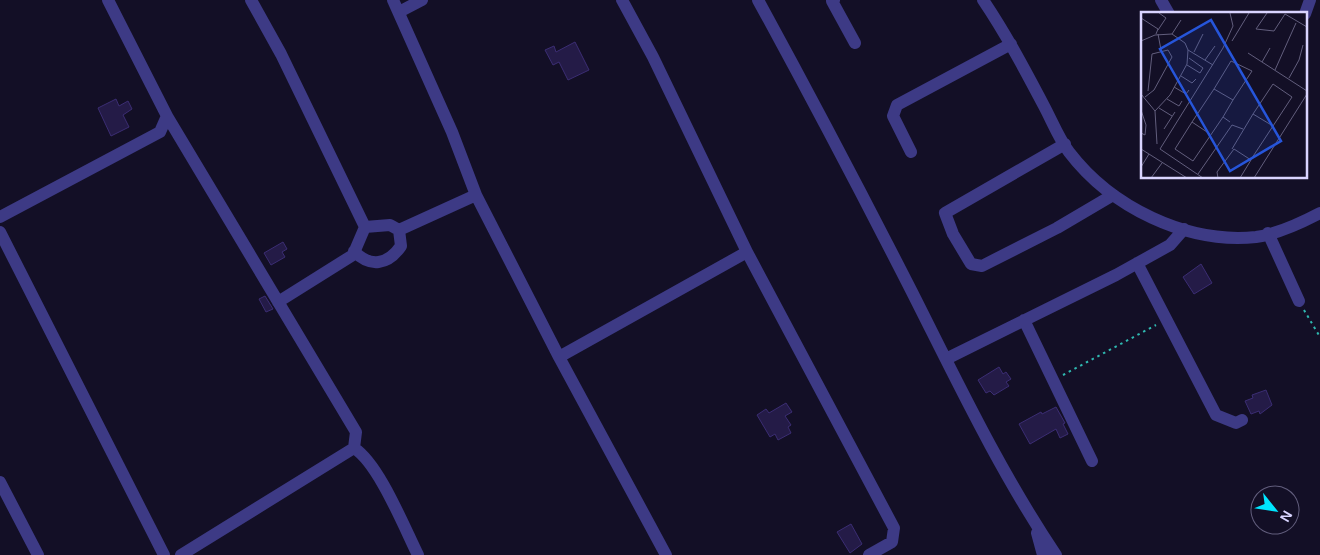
<svg xmlns="http://www.w3.org/2000/svg" width="1320" height="555" viewBox="0 0 1320 555" font-family="Arial,sans-serif">
<style>
.building{fill:#241b47;stroke:#3b2d73}
.lines{fill:none;stroke-linecap:round;stroke-linejoin:round}
.path{stroke:#2fb8b0;stroke-width:2;stroke-dasharray:2.5 4;stroke-linecap:butt}
.minor{stroke:#3d3a85;stroke-width:12}
.inset-road{fill:none;stroke:#625e7d;stroke-width:1}
.view{fill:#2655da;fill-opacity:0.15;stroke:#2655da;stroke-width:2.5}
.inset-edge{fill:none;stroke:#d9d4ff;stroke-width:2.5}
</style>
<rect width="100%" height="100%" fill="#130f26"/>
<path class="building" d="M575,42L589,70L568,80L559,62L553,65L545,50L554,46L556,52Z
M116,99L119,106L128,101L132,109L123,115L129,127L111,136L98,108Z
M283,242L287,249L282,252L285,257L271,265L264,253Z
M1201,264L1212,283L1194,294L1183,277Z
M265,296L273,309L266,312L259,299Z
M999,367L1003,374L1006,372L1011,379L1006,382L1009,386L994,395L990,391L986,393L978,380Z
M1266,390L1272,405L1260,414L1259,411L1251,414L1245,401L1253,398L1252,395Z
M786,403L792,412L785,416L791,425L788,427L791,433L778,440L775,434L770,437L757,415L766,409L769,413Z
M1056,407L1065,423L1063,424L1068,434L1060,438L1056,429L1030,444L1019,424L1041,412L1042,414Z
M851,524L862,544L850,553L837,532Z"/>
<g class="lines">
<path class="path" d="M1304,310L1320,337
M1063,375L1156,325"/>
<path class="minor" d="M251,0L281,54L365,227L353,255L278,302
M393,0L452,132L476,195L399,230
M758,0C811,97 862,194 912,292C957,381 1000,472 1056,555
M834,0L832,1L855,43
M983,0C1006,34 1025,70 1044,106C1052,121 1059,139 1069,152C1111,207 1186,244 1256,237C1277,234 1301,223 1320,213
M1161,0L1169,14
M399,12L422,0
M1305,14L1310,0
M167,116L356,432L354,448
M1065,144L945,213L953,234L971,264L982,266L1057,228L1113,195
M911,152L893,116L897,105L1011,44
M476,195L559,357L747,252L653,57L622,0
M0,217L160,132L167,116L108,0
M0,232L164,555
M1268,233L1299,301
M354,251C370,268 388,265 401,246L399,230L390,225L365,227
M747,252L894,528L892,542L869,555
M1137,263L1216,415L1236,423L1242,420
M1024,320L1092,461
M559,357L666,555
M946,359L1116,275L1170,245L1184,229
M0,482L38,555
M1037,533L1043,555
M181,555L354,448C379,464 404,527 418,555"/>
</g>
<g transform="translate(1141 12)">
<rect width="166" height="166" fill="#130f26"/>
<path class="inset-road" d="M126,1L115,17L133,19L144,2M144,2L166,15M0,6L17,17L15,22M17,18L25,6L18,1M17,22L20,38M31,22L40,8M0,29L14,23L31,22L44,31L47,38L46,52L29,83L14,99M91,29L108,1M47,38L72,53M53,40L62,22M107,41L166,79M64,48L74,34M121,50L129,36M46,53L59,61L62,56L48,46M134,58L155,11M40,64L51,71L55,67M148,66L158,48L162,33M33,75L45,82L48,78M73,77L90,49L111,59L92,88M0,82L14,99L16,132M4,85L13,78L31,45L27,38L11,42L7,79M26,87L38,94L41,89M18,96L31,104M0,98L5,113L4,123L0,121M51,110L73,77L92,88L82,105M23,117L34,100M69,122L51,110L34,137L52,149L82,105L89,110M0,137L46,166M91,137L112,102M109,149L132,114L151,85L132,72L112,102L132,114M0,155L8,142M57,162L91,113L102,117M10,166L21,151M62,166L19,137L82,36L92,14L89,1M77,166L76,160L93,137L110,148L99,166M113,166L166,82"/>
<path class="view" d="M70,8L140,129L89,159L19,37Z"/>
<rect width="166" height="166" class="inset-edge"/>
</g>
<g transform="translate(1275 510) rotate(120)"><circle r="24" fill="#130f26" stroke="#625e7d"/>
<path d="M0-4L9 19L0 12L-9 19Z" fill="#00e5ff"/>
<text y="-8" font-size="14" font-weight="bold" text-anchor="middle" fill="#d9d4ff">N</text>
</g>
</svg>
